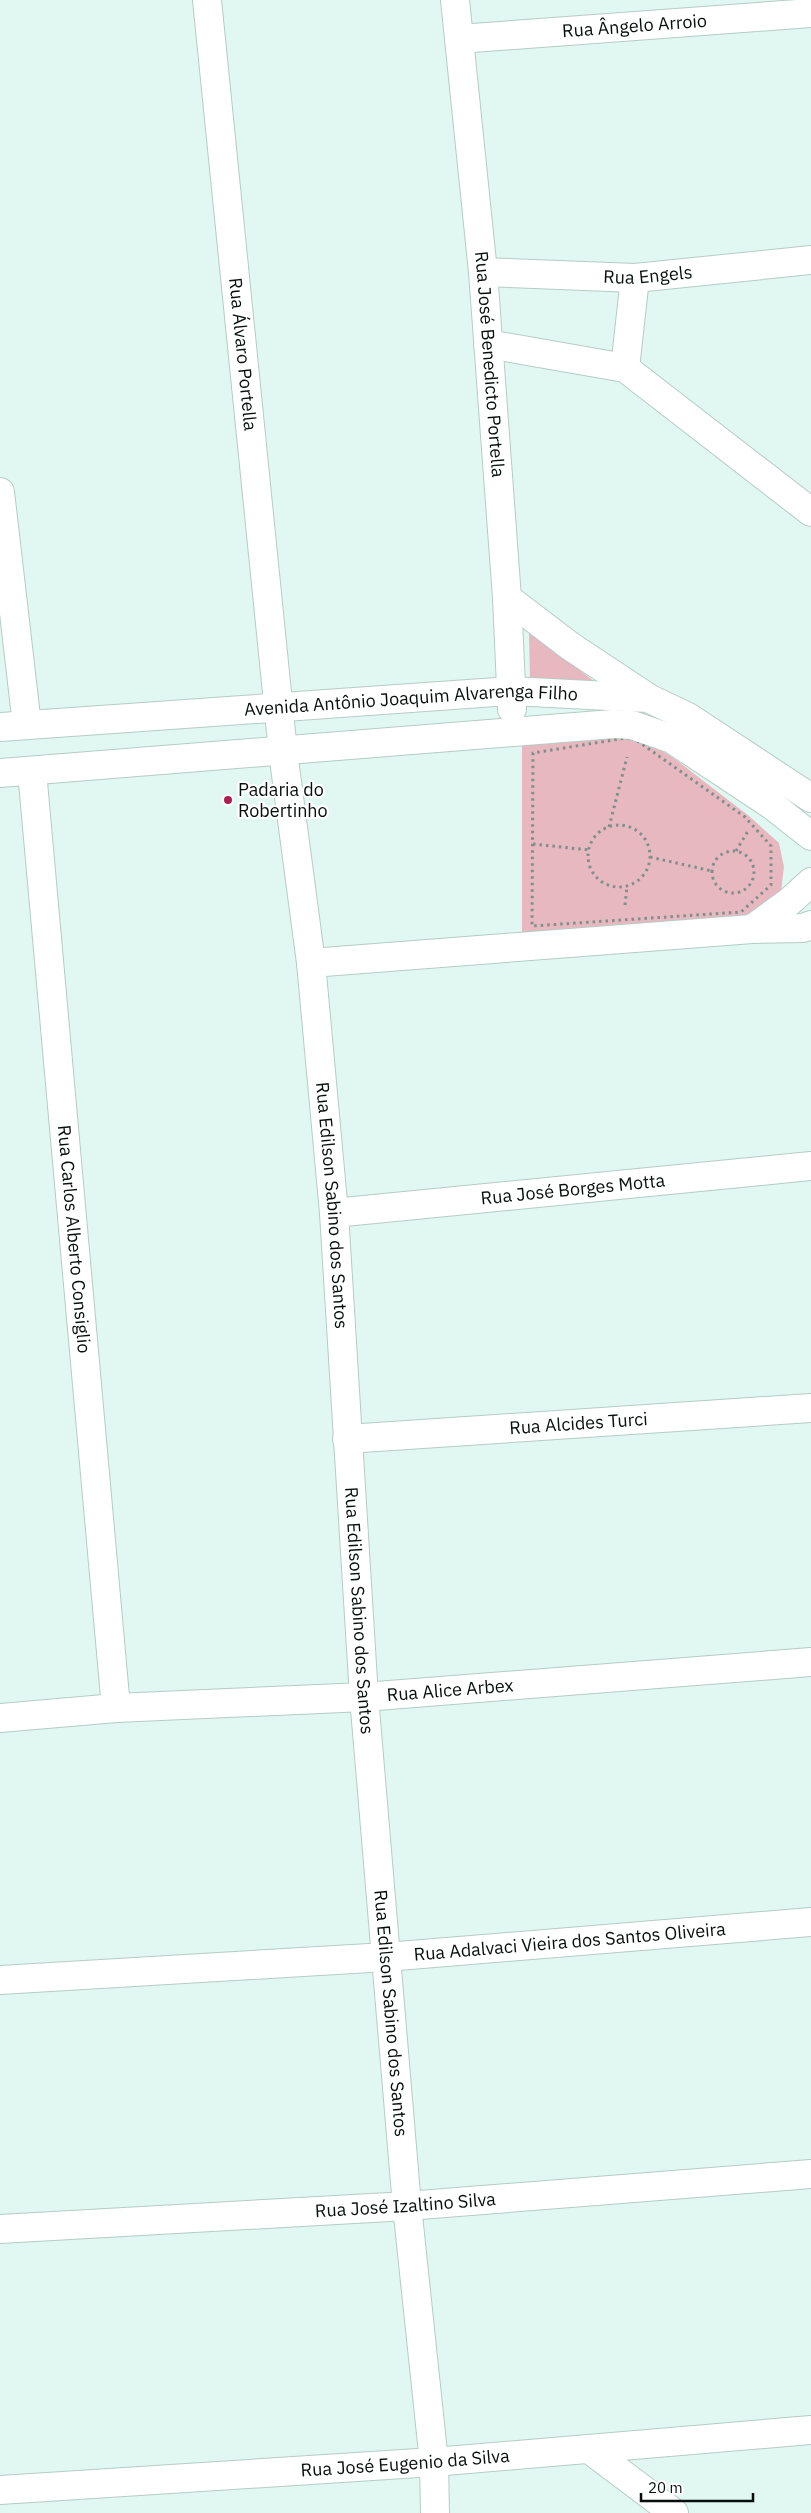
<svg xmlns="http://www.w3.org/2000/svg" width="811" height="2513" viewBox="0 0 811 2513" font-family="'IBM Plex Sans',sans-serif">
<style>
.green{fill:#e8b8c0}
.lines{fill:none;stroke-linecap:round;stroke-linejoin:round}
.minor-casing{stroke:#b5ccc5;stroke-width:30}
.path{stroke:#7f8f8b;stroke-width:3;stroke-dasharray:2.5 4;stroke-linecap:butt}
.minor{stroke:#fff;stroke-width:28}
.poi-dot{fill:#ae1c50;stroke:#fff;stroke-width:2}
.labels{text-anchor:middle;stroke-width:4.5;stroke-linejoin:round;paint-order:stroke}
.street-label{font-size:18px;fill:#070f0d;stroke:#fff}
.poi-label{font-size:18px;fill:#070f0d;stroke:#fff;text-anchor:start}
</style>
<rect width="100%" height="100%" fill="#e1f8f2"/>
<path class="green" d="M529,631L608,692L530,683Z
M631,731L675,759L749,816L779,843L784,867L781,891L744,921L522,934V744Z"/>
<g class="lines">
<defs>
<g id="minor">
<path id="s1" d="M207,0L283,752L311,963L334,1213L364,1697L407,2206L434,2462L435,2513"/>
<path id="s2" d="M455,0L483,272L507,598L512,709"/>
<path id="s3" d="M459,39L811,13"/>
<path id="s4" d="M483,272L635,278L811,260"/>
<path d="M488,344L625,368L811,512"/>
<path d="M625,368L635,278"/>
<path d="M0,492L27,725"/>
<path d="M507,598L570,646L647,697"/>
<path id="s5" d="M0,727L511,691L648,698L688,717L811,798"/>
<path id="s6" d="M32,771L116,1708"/>
<path d="M0,773L613,724L632,725L672,739L773,806L811,836"/>
<path d="M811,882L789,902L752,929L803,928L811,925"/>
<path d="M311,963L752,929"/>
<path id="s7" d="M334,1213L811,1166"/>
<path id="s8" d="M347,1439L811,1408"/>
<path id="s9" d="M0,1718L116,1708L364,1697L811,1662"/>
<path id="s10" d="M0,1980L386,1957L811,1922"/>
<path id="s11" d="M0,2229L407,2206L811,2174"/>
<path d="M589,2449L674,2513"/>
<path id="s12" d="M0,2490L434,2462L811,2430"/>
</g>
</defs>
<use href="#minor" class="minor-casing"/>
<path class="path" d="M632,737L745,817L771,846V885L741,912L532,926L533,753Z
M588 856a31 31 0 1 1 62 0a31 31 0 1 1-62 0Z
M609,827L627,757
M533,844L589,850
M736,851L748,831
M712 872a21 21 0 1 1 42 0a21 21 0 1 1-42 0Z
M650,857L712,871
M625,905L627,886"/>
<use href="#minor" class="minor"/>
</g>
<circle class="poi-dot" cx="228" cy="800" r="5"/>
<g class="labels">
<g class="street-label">
<text dy="6" stroke="none"><textPath href="#s3" startOffset="176">Rua Ângelo Arroio</textPath></text>
<text dy="6" stroke="none"><textPath href="#s4" startOffset="165">Rua Engels</textPath></text>
<text dy="6" stroke="none"><textPath href="#s1" startOffset="356">Rua Álvaro Portella</textPath></text>
<text dy="6" stroke="none"><textPath href="#s2" startOffset="366">Rua José Benedicto Portella</textPath></text>
<text dy="6" stroke="none"><textPath href="#s5" startOffset="412">Avenida Antônio Joaquim Alvarenga Filho</textPath></text>
<text dy="6" stroke="none"><textPath href="#s7" startOffset="240">Rua José Borges Motta</textPath></text>
<text dy="6" stroke="none"><textPath href="#s1" startOffset="1212">Rua Edilson Sabino dos Santos</textPath></text>
<text dy="6" stroke="none"><textPath href="#s6" startOffset="470">Rua Carlos Alberto Consiglio</textPath></text>
<text dy="6" stroke="none"><textPath href="#s8" startOffset="232">Rua Alcides Turci</textPath></text>
<text dy="6" stroke="none"><textPath href="#s1" startOffset="1618">Rua Edilson Sabino dos Santos</textPath></text>
<text dy="6" stroke="none"><textPath href="#s9" startOffset="451">Rua Alice Arbex</textPath></text>
<text dy="6" stroke="none"><textPath href="#s10" startOffset="571">Rua Adalvaci Vieira dos Santos Oliveira</textPath></text>
<text dy="6" stroke="none"><textPath href="#s1" startOffset="2022">Rua Edilson Sabino dos Santos</textPath></text>
<text dy="6" stroke="none"><textPath href="#s11" startOffset="406">Rua José Izaltino Silva</textPath></text>
<text dy="6" stroke="none"><textPath href="#s12" startOffset="406">Rua José Eugenio da Silva</textPath></text>
</g>
<g class="poi-label">
<text x="238" y="796">Padaria do<tspan x="238" dy="21">Robertinho</tspan></text>
</g>
</g>
<path d="M641 2493v8h112v-8" fill="none" stroke="#070f0d" stroke-width="2.5"/>
<text x="648" y="2493" font-size="15" fill="#070f0d" stroke="#ffffff" stroke-width="4" paint-order="stroke">20 m</text>
</svg>
